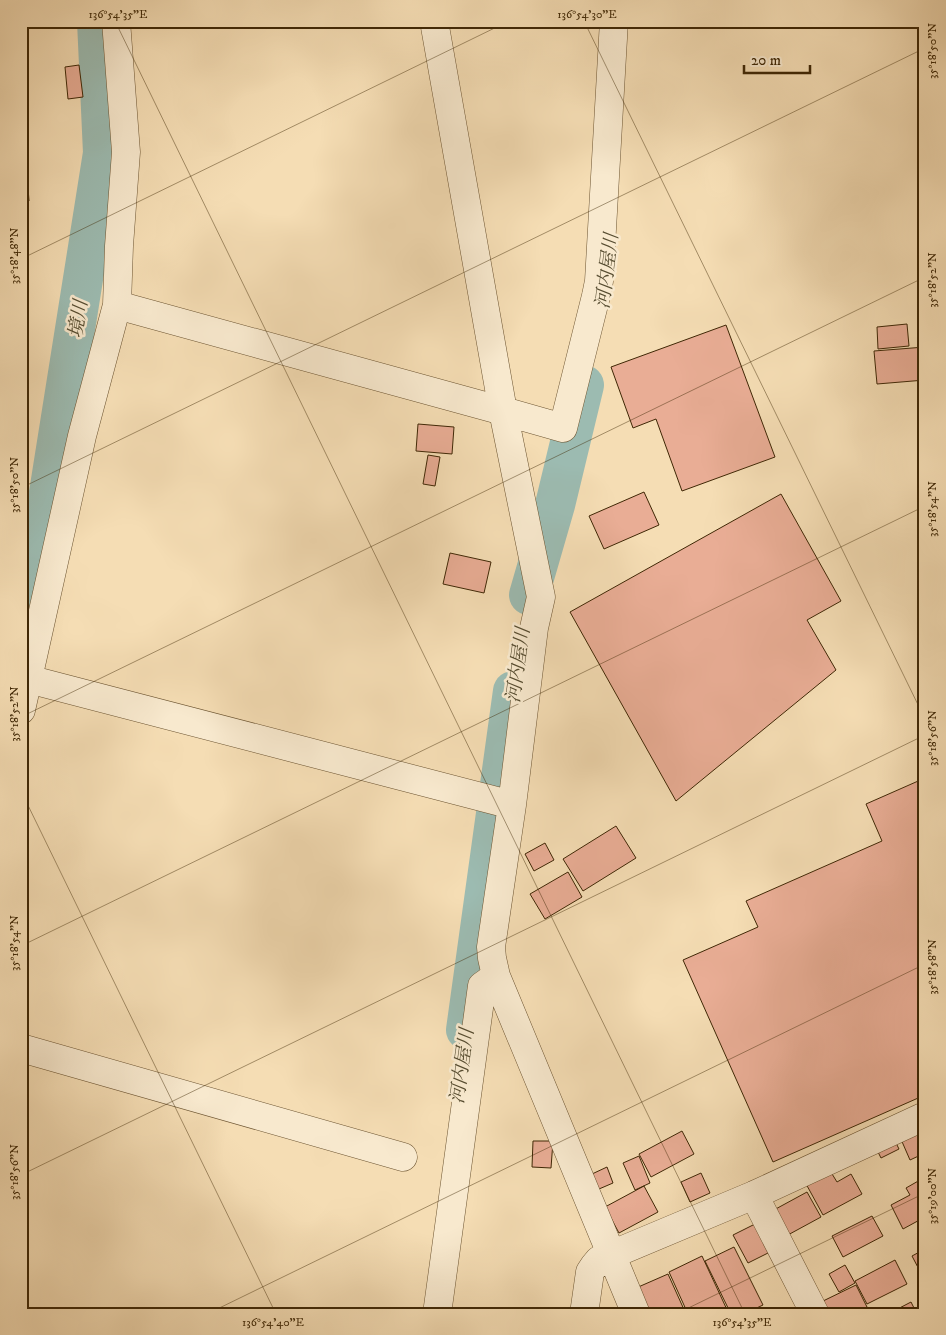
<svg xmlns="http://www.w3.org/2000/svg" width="946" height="1335" viewBox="0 0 946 1335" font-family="'IM FELL DW Pica','Noto Serif JP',serif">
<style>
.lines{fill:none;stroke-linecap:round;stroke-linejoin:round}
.river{stroke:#9cbbb1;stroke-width:40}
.building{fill:#e9ad95;stroke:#3f2705}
.minor-casing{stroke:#6c5431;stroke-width:29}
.minor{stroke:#f8e9ce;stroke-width:28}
.ticks{fill:none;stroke:#3f2705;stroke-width:1;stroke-opacity:0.45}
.labels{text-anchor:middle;stroke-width:5;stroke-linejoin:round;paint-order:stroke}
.water-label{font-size:19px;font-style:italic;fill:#564c30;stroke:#f8e9ce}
.neatline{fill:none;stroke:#3f2705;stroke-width:2}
.ticks-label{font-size:12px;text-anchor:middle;fill:#3f2705}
</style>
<rect width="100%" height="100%" fill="#f5ddb4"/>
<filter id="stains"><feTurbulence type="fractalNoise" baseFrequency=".004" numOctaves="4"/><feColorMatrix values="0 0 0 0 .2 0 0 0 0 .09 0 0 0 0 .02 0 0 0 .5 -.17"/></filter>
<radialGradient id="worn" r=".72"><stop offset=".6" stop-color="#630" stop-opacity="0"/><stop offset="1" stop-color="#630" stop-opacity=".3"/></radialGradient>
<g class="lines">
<path class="river" d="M529,595L555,505L584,385
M21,614L49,493L103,153L97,21
M466,1030L513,691"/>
</g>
<path class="building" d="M79,65L83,97L68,99L65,67Z
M21,94L29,201H21Z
M907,324L909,346L878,349L877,327Z
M726,325L775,457L682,491L656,419L633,428L611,367Z
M925,347V380L877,384L874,351Z
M418,424L454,427L452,454L416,451Z
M428,455L440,457L435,486L423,484Z
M644,492L659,525L604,549L589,516Z
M781,494L841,601L807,620L836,670L676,801L570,612Z
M450,553L491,562L484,593L443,584Z
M925,778V1095L773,1162L683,960L758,927L746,901L882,841L866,804Z
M616,826L636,858L583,891L563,859Z
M545,843L554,860L534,871L525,854Z
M568,872L582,897L545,919L530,894Z
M925,1125V1153L910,1160L900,1137Z
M682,1131L694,1154L651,1177L639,1154Z
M892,1135L899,1149L881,1158L874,1144Z
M533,1141H553L551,1168L532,1167Z
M639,1156L650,1183L635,1190L623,1163Z
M607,1167L613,1183L599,1189L592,1174Z
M829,1169L837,1182L851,1174L862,1194L823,1215L805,1182Z
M701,1173L710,1193L690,1202L681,1182Z
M920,1180L925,1189V1217L903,1229L891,1205L910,1195L906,1188Z
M644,1186L658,1212L619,1233L605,1207Z
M807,1192L821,1217L786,1236L772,1211Z
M872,1216L883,1236L843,1257L832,1236Z
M757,1223L772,1251L748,1263L733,1235Z
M734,1247L763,1305L744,1314H731L705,1261Z
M925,1249V1276L923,1277L912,1256Z
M702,1256L729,1314H688L669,1272Z
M895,1260L907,1284L867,1304L855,1281Z
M845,1265L855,1283L839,1292L829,1274Z
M668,1274L686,1314H648L636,1288Z
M856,1285L867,1307L854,1314H827L821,1302Z
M911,1302L917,1314H888Z"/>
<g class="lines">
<defs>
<path id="minor" d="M434,21L503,411L541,597L534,628L512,805L491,947L492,958L496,976L636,1314
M117,305L503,411L563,428L596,296L599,281L614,21
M28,679L512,805
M21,710L82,436L117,305L119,246L126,152L116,21
M21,1048L403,1157
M754,1195L815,1314
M437,1314L482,986L496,976
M584,1314L590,1272L594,1266L599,1260L754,1195L925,1116"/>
</defs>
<use href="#minor" class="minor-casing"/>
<use href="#minor" class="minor"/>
</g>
<path class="ticks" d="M115,21L745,1314M584,21L925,719M21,30L40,21M21,259L509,21M21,488L925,48M21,717L925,277M21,791L276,1314M21,946L925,506M21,1175L925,735M207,1314L925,964M676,1314L925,1193"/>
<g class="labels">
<g class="water-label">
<text transform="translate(606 271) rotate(-83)" y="7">河内屋川</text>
<text transform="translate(77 319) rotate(-81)" y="7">境川</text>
<text transform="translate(517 665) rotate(-82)" y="7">河内屋川</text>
<text transform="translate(461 1066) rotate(-82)" y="7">河内屋川</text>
</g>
</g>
<rect width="946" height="1335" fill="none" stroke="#f5ddb4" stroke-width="55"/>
<path d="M744 65v8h66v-8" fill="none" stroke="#3f2705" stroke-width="2.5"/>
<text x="751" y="65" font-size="15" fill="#3f2705" stroke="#f8e9ce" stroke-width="4" paint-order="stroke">20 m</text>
<rect x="28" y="28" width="890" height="1280" class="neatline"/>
<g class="ticks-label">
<text x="118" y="18">136°54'35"E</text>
<text x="587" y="18">136°54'30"E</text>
<text transform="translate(932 51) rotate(-90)" y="4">35°18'50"N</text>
<text transform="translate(14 256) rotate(-90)" y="4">35°18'48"N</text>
<text transform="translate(932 280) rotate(-90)" y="4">35°18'52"N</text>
<text transform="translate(14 485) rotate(-90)" y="4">35°18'50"N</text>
<text transform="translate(932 509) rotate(-90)" y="4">35°18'54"N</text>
<text transform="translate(14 714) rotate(-90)" y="4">35°18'52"N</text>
<text transform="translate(932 738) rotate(-90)" y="4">35°18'56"N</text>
<text transform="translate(14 943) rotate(-90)" y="4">35°18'54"N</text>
<text transform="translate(932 967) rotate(-90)" y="4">35°18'58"N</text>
<text transform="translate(14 1172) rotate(-90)" y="4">35°18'56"N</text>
<text transform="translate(932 1196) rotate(-90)" y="4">35°19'00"N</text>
<text x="273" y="1326">136°54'40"E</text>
<text x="742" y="1326">136°54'35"E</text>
</g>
<rect width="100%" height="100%" filter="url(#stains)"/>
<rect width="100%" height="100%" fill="url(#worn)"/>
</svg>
